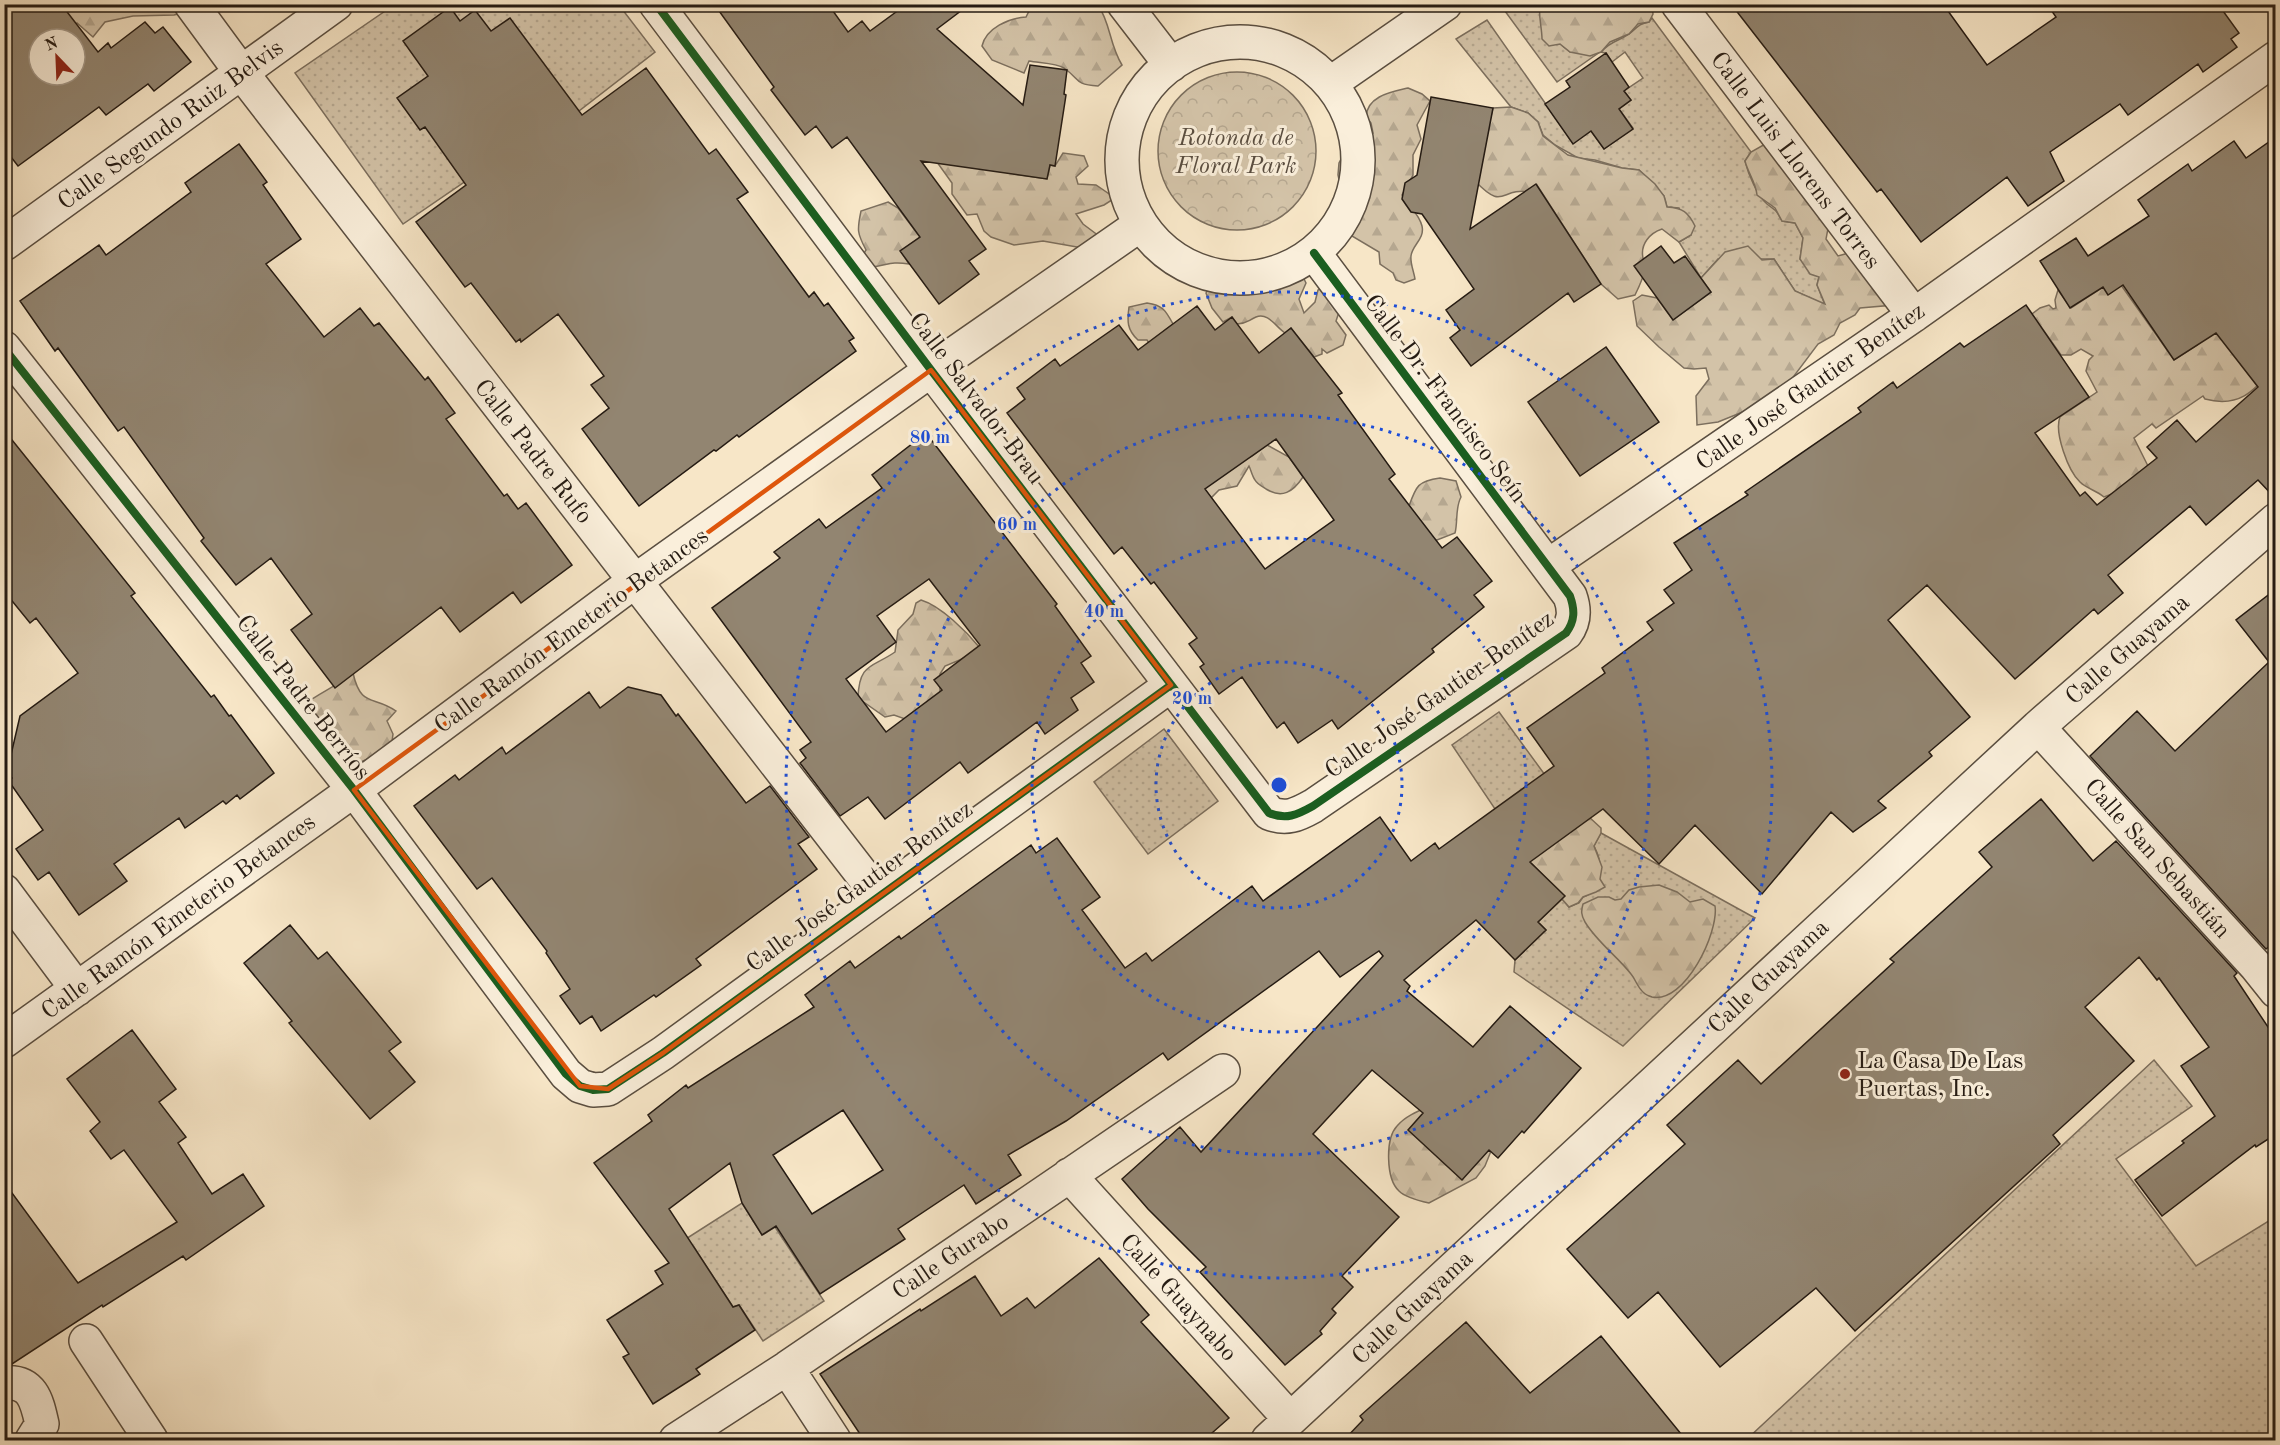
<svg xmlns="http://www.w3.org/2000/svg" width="2280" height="1445" viewBox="0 0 2280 1445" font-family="'Old Standard TT',serif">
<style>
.grass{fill:url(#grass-dots);stroke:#7c6f5e;stroke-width:1.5}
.forest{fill:url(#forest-firs);stroke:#7c6f5e;stroke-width:1.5}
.park{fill:url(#park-crowns);stroke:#7c6f5e;stroke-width:1.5}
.building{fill:#928571;stroke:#251b13;stroke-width:1.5;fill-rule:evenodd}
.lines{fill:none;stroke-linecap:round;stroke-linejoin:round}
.minor-casing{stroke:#5a4e40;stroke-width:36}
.minor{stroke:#faefdb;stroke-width:33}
.cycleway-casing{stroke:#faefdb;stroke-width:11}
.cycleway{stroke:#1b5e20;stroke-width:8}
.marked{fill:none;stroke:#de560c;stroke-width:4.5;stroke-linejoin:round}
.ring{fill:none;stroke:#1d4ed8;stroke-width:3;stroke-dasharray:3 6}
.poi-dot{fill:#8f2418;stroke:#faefdb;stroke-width:2}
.labels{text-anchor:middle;stroke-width:6;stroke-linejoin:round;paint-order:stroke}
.street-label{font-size:24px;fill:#251b13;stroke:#faefdb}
.park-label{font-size:24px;font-style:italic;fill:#594d40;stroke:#faefdb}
.poi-label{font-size:24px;fill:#251b13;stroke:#faefdb;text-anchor:start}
.centre{fill:#1d4ed8;stroke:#faefdb;stroke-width:3}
.ring-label{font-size:18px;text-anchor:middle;font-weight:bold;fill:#1d4ed8;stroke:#faefdb;stroke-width:6;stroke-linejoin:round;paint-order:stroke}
</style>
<defs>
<pattern id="grass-dots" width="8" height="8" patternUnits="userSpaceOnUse" patternTransform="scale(1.5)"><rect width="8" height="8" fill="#d3c3a8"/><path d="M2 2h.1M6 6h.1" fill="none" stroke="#b5a790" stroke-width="1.8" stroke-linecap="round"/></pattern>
<pattern id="forest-firs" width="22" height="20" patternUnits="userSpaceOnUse" patternTransform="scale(1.5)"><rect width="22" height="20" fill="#d3c3a8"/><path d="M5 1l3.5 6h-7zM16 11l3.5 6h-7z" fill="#b5a790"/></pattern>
<pattern id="park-crowns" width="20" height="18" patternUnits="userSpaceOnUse" patternTransform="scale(1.5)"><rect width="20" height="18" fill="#d3c3a8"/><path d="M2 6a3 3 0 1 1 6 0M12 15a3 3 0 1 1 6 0" fill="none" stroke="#b5a790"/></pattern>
</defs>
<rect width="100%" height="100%" fill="#f7e6c7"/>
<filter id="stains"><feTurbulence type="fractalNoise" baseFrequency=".00333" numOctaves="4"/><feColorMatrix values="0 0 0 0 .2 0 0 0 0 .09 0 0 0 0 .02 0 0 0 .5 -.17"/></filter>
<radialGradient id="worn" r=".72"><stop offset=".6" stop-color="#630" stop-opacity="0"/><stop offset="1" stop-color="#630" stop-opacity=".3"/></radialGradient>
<path class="grass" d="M394,5H619L655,52L535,145L514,148L403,224L295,73Z
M1506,5H1540C1536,25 1556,41 1570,52H1601C1612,40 1618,42 1629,34C1637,28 1638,24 1649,22L1652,18L1751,152L1745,161C1748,173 1757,196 1767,204C1777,212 1775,208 1782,221L1795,223L1803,238L1800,259L1819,277L1817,285L1825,305L1795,291L1774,259H1718L1701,278L1679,242L1691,235L1679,208L1667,207L1664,196L1639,170L1622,168L1595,160L1578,158L1555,145L1543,135L1538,122L1528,113L1511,107L1456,39L1487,20L1573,143L1591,131L1604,149L1633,128L1619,109L1631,100L1624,91L1643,78L1625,52L1612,62L1606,53L1600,52L1557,82L1502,7Z
M1499,712L1564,801L1495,809L1452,745Z
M1164,729L1218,801L1148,854L1094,782Z
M1601,833L1755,918L1623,1046L1514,972L1515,960L1546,930L1538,922L1562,899L1569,907L1579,903L1583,897C1605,889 1603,863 1594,846Z
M2154,1060L2192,1106L2116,1159L2196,1266L2275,1217V1440H1746Z
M742,1203L762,1235L775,1227L824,1301L763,1341L739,1305L733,1307L694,1247L667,1251Z"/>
<path class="forest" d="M1652,4L1653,14L1649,22L1638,24L1629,34L1610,42L1601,52L1590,56L1570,52L1560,44L1549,46L1542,39C1542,28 1538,15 1540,5Z
M4,5H211L209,7L174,15L133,16L105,22L93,37L77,23L57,39H39Z
M1030,5H1098C1111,24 1109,44 1122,65L1098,86C1073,84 1081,80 1064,68C1056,63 1039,63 1029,61L1024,73L992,60L982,46C986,28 1009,18 1026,17L1031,7Z
M1408,88L1422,94L1430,101L1417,125L1421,139L1413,155V175L1402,195C1408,206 1419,213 1422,226C1425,239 1412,245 1411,256C1410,263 1414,272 1415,279L1404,283L1396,280L1393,273L1380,264L1379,252L1330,223L1342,193L1338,175L1339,163L1349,144L1360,133H1373L1371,123L1366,117C1367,96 1391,92 1408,88Z
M1511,107L1528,113L1538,122L1543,136L1568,155L1622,168L1639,170L1655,184L1664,196L1667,207C1683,208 1688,212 1695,226L1691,235L1679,242L1662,229C1650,233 1640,244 1643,258C1643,262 1645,264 1645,268C1644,277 1639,287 1635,295L1618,299L1601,284L1537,185L1531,192C1499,187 1505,212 1475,181L1493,108Z
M919,137L1017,150L1014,174L1047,179L1050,165L1055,166L1063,153L1084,156L1088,166L1076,177L1078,184L1096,185L1115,198L1104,205L1076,214L1083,224L1107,242L1077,247L1043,241L1014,245L991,237L984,231L977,214L967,215L952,194V183Z
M1767,143L1830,218L1826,239L1838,256L1845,254L1850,249L1894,305L1860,308L1855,315L1840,323L1834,335L1818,344L1788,384L1755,407L1718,422L1697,425L1696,396L1709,379L1706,368L1694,369L1684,368L1659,347L1637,326L1633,301L1642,295L1657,298L1673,320L1711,292L1701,278L1725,252L1748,246L1762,260L1774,259L1795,291L1825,304L1817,285L1819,277L1810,274L1800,259L1803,238L1795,223L1782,221L1775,208L1757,195C1756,183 1748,173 1745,161L1751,152Z
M888,202L898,208L920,237L901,251L909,264C891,261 888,265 871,267L863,255L866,250C857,233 857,230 861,211Z
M1229,264L1241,265L1255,289C1270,288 1298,262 1306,283L1299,299L1304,313L1315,302L1318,290L1324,287L1339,312L1336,321L1346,335L1343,345L1327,353L1322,349V354L1314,357L1291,328L1285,333C1276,327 1268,312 1256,317C1247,321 1248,323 1237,324L1232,317L1223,322L1212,308L1206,293L1220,267Z
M2121,285L2174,360L2197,345L2156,286L2273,368C2254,392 2238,408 2205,399L2203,396L2156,428L2152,424L2134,438L2154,478L2104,497C2096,490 2087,489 2080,482C2068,471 2054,432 2060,417L2097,392L2086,371L2089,360L2093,356L2081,349L2071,355H2061L2032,314L2040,308L2049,305L2053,309L2056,308L2055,300L2058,290L2071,308L2103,287Z
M1147,303C1163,305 1166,311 1173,324L1164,331L1154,351L1147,340H1138C1127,330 1127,321 1129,307Z
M1267,445L1289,457L1303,477C1293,492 1282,499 1266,489C1263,487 1257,484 1255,480C1252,476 1251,470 1249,466L1237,486L1219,490L1211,498L1199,482L1252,456Z
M1440,478L1456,481L1461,497C1455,508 1458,522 1455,533L1437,540L1426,539L1409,506C1416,486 1418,481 1440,478Z
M921,600C941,606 967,632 980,648L962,659L945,666L940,674V693L905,719L894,715L885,717L858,698C859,663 872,668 895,652L898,630L913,614L916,603Z
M353,673C361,708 373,695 396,711L387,721L393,734L391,749L356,764L340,756L310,754L297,745L296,742L302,706C319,693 337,686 353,673Z
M1588,816L1601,828V833L1594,846L1602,867L1600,879L1605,887L1596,892L1583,897L1578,903L1569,907L1562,899L1564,896L1527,859Z
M1659,885L1677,892L1690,902L1703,899L1715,906C1719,932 1685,1004 1652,997C1649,996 1646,995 1644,993C1637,987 1636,980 1631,974C1617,956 1597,942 1585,922C1581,915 1581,911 1583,904L1598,897H1609L1615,900L1621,899L1629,890L1639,887Z
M1437,1103L1493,1146L1485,1166L1476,1178L1429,1203C1420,1201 1405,1197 1399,1191C1386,1179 1385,1139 1397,1126C1407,1114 1424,1109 1437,1103Z"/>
<path class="park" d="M1158 151a79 79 0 1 1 158 0a79 79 0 1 1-158 0Z"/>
<path class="building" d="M4,4H61L98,52L108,43L111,48L145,22L155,33L163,27L191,62L154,91L148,84L106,115L99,107L18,166L4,148ZM39,39H75V75H39Z
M714,4H828L848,32L862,21L870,31L907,4H970L937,29L1023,105L1030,65L1067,70L1064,94L1066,95L1055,166L1050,165L1047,179L921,161L986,249L969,261L979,274L939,304L900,251L920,237L847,137L832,148L816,126L805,135L771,90L774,87Z
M1731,4H1943L1987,65L2056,17L2047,4H2218L2239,33L2231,39L2237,47L2203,72L2198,64L2128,115L2120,104L2050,152L2064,181L2028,206L2007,177L1921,242L1881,189L1877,192Z
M450,7L460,21L475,10L491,31L510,18L582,115L646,68L709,154L716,149L748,192L737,199L809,297L814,292L824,306L828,303L854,338L849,341L856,351L739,437L737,435L716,451L714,450L639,506L582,429L609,408L591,385L604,376L558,314L521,342L520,339L516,342L471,283L465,287L416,222L466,185L425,127L420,130L397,98L428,76L403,41Z
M1606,53L1629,87L1624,91L1631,100L1619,109L1633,129L1604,149L1591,131L1573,144L1545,104L1570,87L1566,81Z
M1431,97L1493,108L1470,229L1536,184L1601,284L1574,302L1568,293L1471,366L1450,338L1460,330L1446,310L1474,289L1422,214L1411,212L1402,199L1405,183L1417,175Z
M2276,137V499L2258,480L2206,525L2190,506L2108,575L2123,593L2098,614L2094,609L2015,679L1927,585L1888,620L1970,717L1929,752L1932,756L1878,801L1886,808L1853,832L1831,812L1762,894L1695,825L1659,864L1603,809L1530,862L1565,896L1538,922L1546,930L1515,960L1476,920L1404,980L1410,986L1407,991L1473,1047L1510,1006L1581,1068L1524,1133L1522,1131L1498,1158L1489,1150L1462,1180L1408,1130L1423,1113L1372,1070L1313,1134L1399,1217L1342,1276L1353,1287L1332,1309L1336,1313L1320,1331L1322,1334L1285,1365L1200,1272L1206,1267L1148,1209L1122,1179L1180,1127L1201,1152L1383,956L1379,951L1340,977L1319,951L1168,1060L1163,1053L1066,1121L1008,1155L1021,1175L976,1204L964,1185L898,1229L905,1239L820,1294L776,1226L762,1235L742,1203L730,1163L669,1209L733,1307L739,1305L755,1330L696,1369L700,1374L653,1404L623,1357L629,1354L607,1320L663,1284L655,1271L669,1263L594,1163L652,1121L648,1115L686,1085L688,1088L814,1007L805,995L850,961L855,968L899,936L901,939L1031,845L1036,853L1057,838L1100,897L1082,910L1125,968L1146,953L1152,961L1252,886L1263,901L1380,817L1411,861L1435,843L1439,849L1554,766L1527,728L1605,673L1602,668L1653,630L1647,622L1674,603L1664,590L1692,570L1674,543L1748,495L1745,492L1861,412L1858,408L1893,382L1897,388L1960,343L1964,347L2026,305L2089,397L2035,433L2080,496L2085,492L2097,505L2157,458L2147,447L2177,420L2196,442L2258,387L2216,333L2174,360L2123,285L2108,295L2103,287L2070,308L2040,261L2076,238L2088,256L2149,216L2138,200L2188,164L2192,171L2234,141L2246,158ZM843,1110L883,1170L812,1214L773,1155Z
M239,144L267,182L263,185L301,239L266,264L324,337L360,308L374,326L379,323L425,380L428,377L455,413L446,419L504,496L507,494L518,509L526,503L572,565L521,603L513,592L460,632L441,607L335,688L291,630L312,614L271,558L236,585L201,541L204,538L124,427L118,431L58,348L55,351L20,301L99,245L106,255L191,192L185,183Z
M1661,246L1674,263L1685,256L1711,292L1673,320L1634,266Z
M1197,306L1215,330L1232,317L1259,353L1291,328L1342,393L1338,395L1395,474L1389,479L1442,548L1457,537L1492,581L1474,595L1484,607L1432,649L1434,652L1338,729L1332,720L1298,743L1284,722L1277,728L1242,677L1219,694L1200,667L1204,664L1189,644L1197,638L1154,582L1151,584L1122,547L1114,554L1007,413L1025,399L1017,388L1055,359L1060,366L1119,325L1138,350ZM1276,439L1334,520L1265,569L1205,489Z
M1606,347L1659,422L1580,476L1528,402Z
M4,430L135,593L131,596L211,697L214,695L229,716L231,715L274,773L240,799L237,795L226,804L223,801L185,828L179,818L114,864L127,881L79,915L49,872L38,880L16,849L43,830L8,780L12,778L7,772L20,716L78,673L36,618L30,623L4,591Z
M926,433L1057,604L1055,606L1091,656L1081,663L1094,682L1071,698L1078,710L1045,734L1037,722L968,773L960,762L885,819L868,797L840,816L800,763L806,758L800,750L811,742L712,608L780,558L774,552L819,519L826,528L882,488L872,475ZM929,579L980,645L934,680L942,690L886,732L846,679L896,642L877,616Z
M2276,589V941L2266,949L2090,756L2137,711L2175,751L2269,662L2236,620Z
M628,687L661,695L676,716L678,714L746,803L770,786L809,837L798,844L817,869L696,959L701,965L656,997L654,995L601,1031L592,1016L580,1024L560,996L570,989L546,953L547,951L492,878L477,889L414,806L455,775L459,780L502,747L506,754L589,692L600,708Z
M2041,799L2093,861L2116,841L2237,973L2234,976L2276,1039V1134L2256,1147L2255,1145L2162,1216L2135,1180L2184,1143L2182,1141L2215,1116L2181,1066L2209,1047L2159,978L2157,980L2139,957L2085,1007L2134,1061L2053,1135L2060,1144L1855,1331L1816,1288L1720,1367L1658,1292L1628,1318L1567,1249L1685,1144L1667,1125L1738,1060L1761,1084L1894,962L1890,959L1992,867L1979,852Z
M290,925L318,959L327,952L401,1042L389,1051L415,1082L370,1119L289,1023L292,1021L244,963Z
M132,1030L176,1089L159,1102L186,1137L178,1143L212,1194L243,1174L264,1206L186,1260L183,1256L103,1307L102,1305L12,1364H4V1182L78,1283L177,1222L124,1150L111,1159L90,1131L100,1122L67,1079Z
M1099,1258L1149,1315L1141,1322L1229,1418L1204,1440H864L820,1374L920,1309L921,1311L975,1276L1001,1316L1027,1298L1035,1308Z
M1466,1322L1530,1393L1601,1336L1686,1440H1344L1363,1420L1360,1416Z"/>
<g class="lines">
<defs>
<path id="minor" d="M191,4L241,72L878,895
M656,4L931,370L1269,813C1286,820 1297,815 1313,806L1566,633C1575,621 1575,610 1570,596L1314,253
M1124,4L1171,65
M1678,4L1914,315
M1122 160a118 118 0 1 1 236 0a118 118 0 1 1-236 0Z
M1331,83L1445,4
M4,244L336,4
M4,348L354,790L566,1074L580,1086L593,1090L608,1089L663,1053L1171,685
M1548,566L1914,315L2276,58
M2038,727L2256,966L2276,991
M4,891L77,989
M4,1041L354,790L635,581L931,370L1141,224
M1069,1175L1290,1419
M86,1341L151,1440
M787,1368L834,1440
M4,1383C33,1380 37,1402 42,1424L32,1440
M676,1440L787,1368L1223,1071
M1268,1440L2038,727L2276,520"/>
</defs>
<use href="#minor" class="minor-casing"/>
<use href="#minor" class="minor"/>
<defs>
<path id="cycleway" d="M656,4L931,370L1269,813C1286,820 1297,815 1313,806L1566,633C1575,621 1575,610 1570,596L1314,253
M4,348L354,790L566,1074L580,1086L593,1090L608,1089L663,1053L1171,685"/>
</defs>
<use href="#cycleway" class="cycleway-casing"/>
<use href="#cycleway" class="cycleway"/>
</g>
<path class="marked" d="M931,370L1171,685L663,1053L608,1089L580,1086L354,790Z"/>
<g class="ring">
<circle cx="1279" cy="785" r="123"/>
<circle cx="1279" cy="785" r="247"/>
<circle cx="1279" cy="785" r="370"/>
<circle cx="1279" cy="785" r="493"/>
</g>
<circle class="poi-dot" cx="1845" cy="1074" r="6"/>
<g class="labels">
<g class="street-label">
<text transform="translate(170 124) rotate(-36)" y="8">Calle Segundo Ruiz Belvis</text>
<text transform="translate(1796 160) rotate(53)" y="8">Calle Luis Llorens Torres</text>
<text transform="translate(1810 386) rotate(-35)" y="8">Calle José Gautier Benítez</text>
<text transform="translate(977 398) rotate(53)" y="8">Calle Salvador Brau</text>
<text transform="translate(1446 398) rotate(53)" y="8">Calle Dr. Francisco Seín</text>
<text transform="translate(534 451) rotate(52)" y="8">Calle Padre Rufo</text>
<text transform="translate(571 630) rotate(-36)" y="8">Calle Ramón Emeterio Betances</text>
<text transform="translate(2127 649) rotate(-41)" y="8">Calle Guayama</text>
<text transform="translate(1439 694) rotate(-35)" y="8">Calle José Gautier Benítez</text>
<text transform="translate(304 697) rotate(52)" y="8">Calle Padre Berríos</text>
<text transform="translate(2158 858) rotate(48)" y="8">Calle San Sebastián</text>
<text transform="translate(859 886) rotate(-36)" y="8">Calle José Gautier Benítez</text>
<text transform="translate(178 916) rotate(-36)" y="8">Calle Ramón Emeterio Betances</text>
<text transform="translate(1768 976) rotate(-43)" y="8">Calle Guayama</text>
<text transform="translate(950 1256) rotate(-34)" y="8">Calle Gurabo</text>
<text transform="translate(1179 1297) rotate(48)" y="8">Calle Guaynabo</text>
<text transform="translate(1412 1307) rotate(-43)" y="8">Calle Guayama</text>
</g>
<g class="park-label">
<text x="1236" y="145">Rotonda de<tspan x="1236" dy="28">Floral Park</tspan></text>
</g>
<g class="poi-label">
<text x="1857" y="1068">La Casa De Las<tspan x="1857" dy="28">Puertas, Inc.</tspan></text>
</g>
</g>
<circle cx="1279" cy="785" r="9" class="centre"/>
<g class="ring-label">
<text x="930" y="443">80 m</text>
<text x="1017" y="530">60 m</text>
<text x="1104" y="617">40 m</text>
<text x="1192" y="704">20 m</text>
</g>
<rect width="2280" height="1445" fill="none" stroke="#f7e6c7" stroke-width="24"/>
<rect x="6" y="6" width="2268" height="1433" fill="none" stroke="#251b13" stroke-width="3"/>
<rect x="12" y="12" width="2256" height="1421" fill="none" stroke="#251b13" stroke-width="1.5"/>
<g transform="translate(57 57) rotate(337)"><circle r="28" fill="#faefdb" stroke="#a59a8b" stroke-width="1.5"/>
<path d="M0-4.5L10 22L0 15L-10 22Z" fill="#8f2418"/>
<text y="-9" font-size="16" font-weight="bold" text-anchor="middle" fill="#251b13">N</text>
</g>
<rect width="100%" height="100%" filter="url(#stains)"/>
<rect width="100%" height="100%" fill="url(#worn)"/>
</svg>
